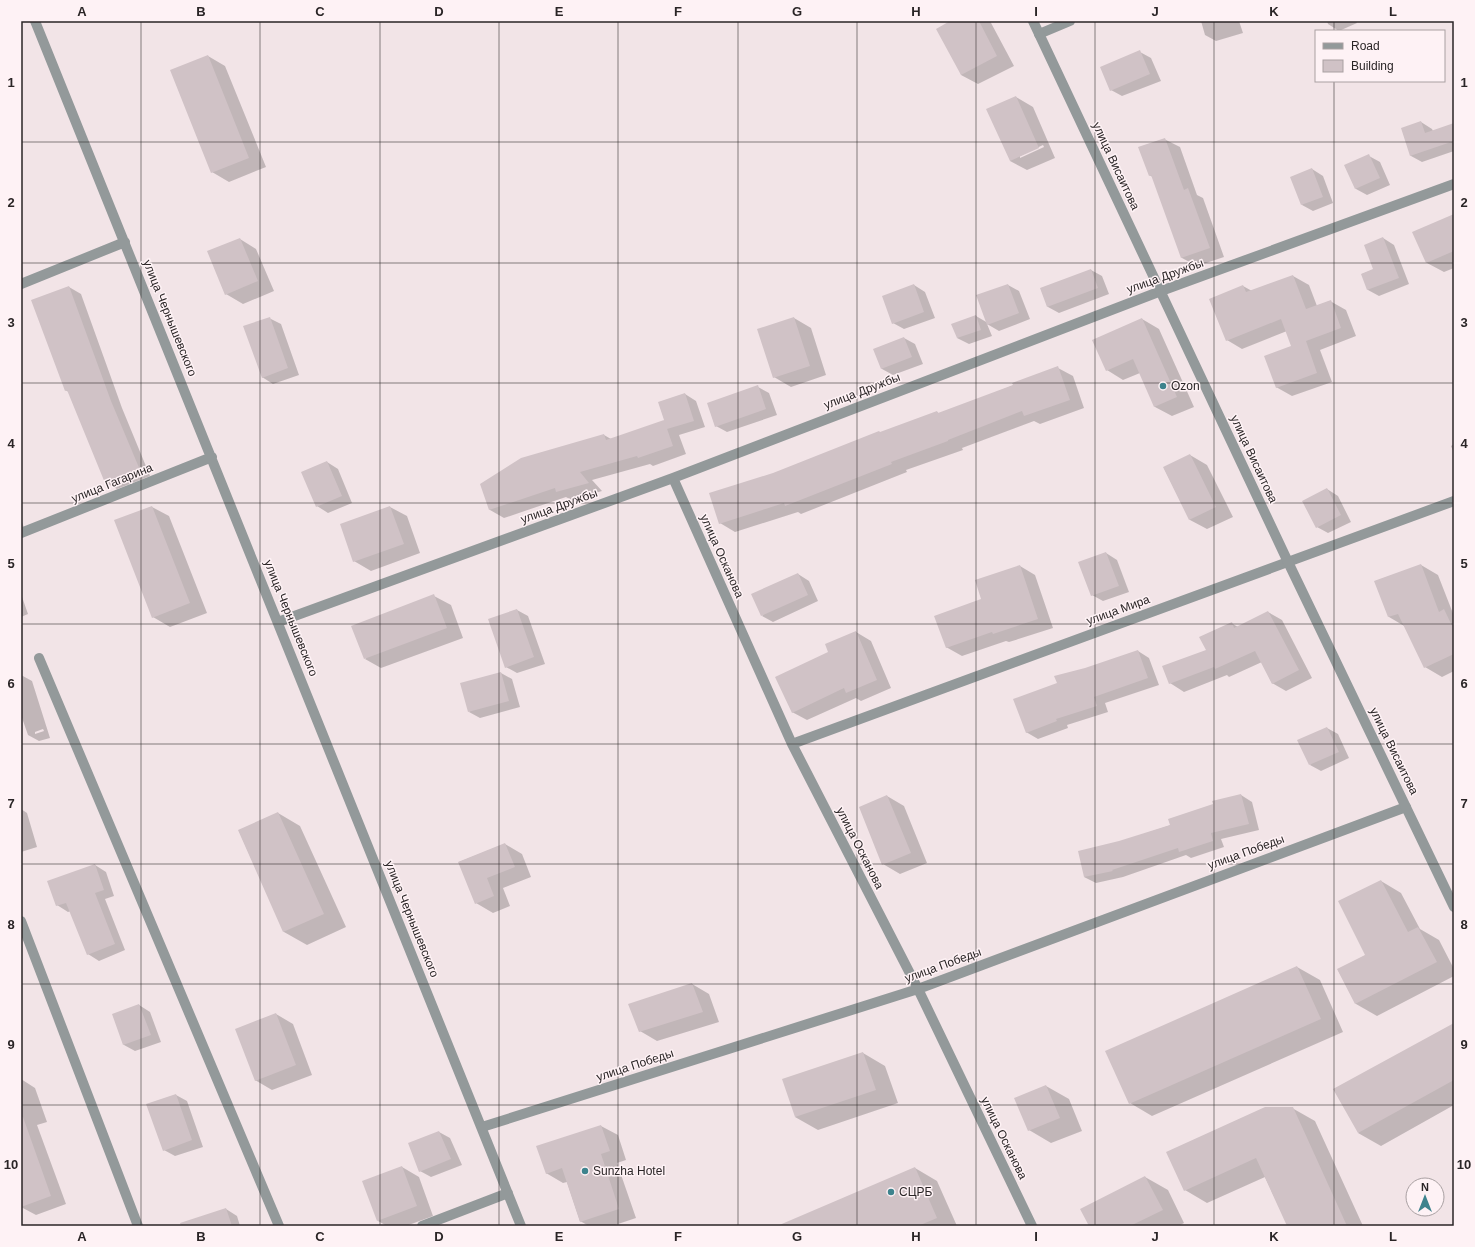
<svg xmlns="http://www.w3.org/2000/svg" width="1475" height="1247" viewBox="0 0 1475 1247" font-family="Helvetica,sans-serif">
<style>
.shadow{fill:#0003;fill-rule:evenodd}
.building{fill:#d0c2c6}
.lines{fill:none;stroke-linecap:round;stroke-linejoin:round}
.minor{stroke:#93999a;stroke-width:10}
.tertiary{stroke:#93999a;stroke-width:10}
.grid{fill:none;stroke:#2a2526;stroke-width:1;stroke-opacity:0.55}
.poi-dot{fill:#3d838d;stroke:#fef2f5;stroke-width:1.5}
.labels{text-anchor:middle;stroke-width:3;stroke-linejoin:round;paint-order:stroke}
.street-label{font-size:12px;fill:#2a2526;stroke:#fef2f5}
.poi-label{font-size:12px;fill:#2a2526;stroke:#fef2f5;text-anchor:start}
.neatline{fill:none;stroke:#2a2526;stroke-width:1.5}
.grid-label{font-size:13px;text-anchor:middle;font-weight:bold;fill:#2a2526}
</style>
<rect width="100%" height="100%" fill="#f2e4e7"/>
<path class="shadow" d="M953,21H990L1014,66L978,84L961,75Z
M1201,21H1239L1243,33L1216,41L1205,35Z
M1327,21H1356L1357,23L1339,31L1328,24Z
M1140,52L1151,58L1161,81L1122,96L1111,90Z
M208,56L225,66L266,167L229,182L212,172Z
M1016,97L1033,107L1055,158L1027,170L1010,161ZM1043,145L1044,147L1020,158V156Z
M1421,122L1432,129L1433,131L1454,124V151L1422,162L1411,156L1402,129Z
M1164,139L1180,147L1197,195L1203,198L1224,257L1197,266L1182,258L1153,177L1149,175Z
M1369,156L1380,162L1390,185L1367,195L1356,189L1345,166Z
M1312,169L1323,176L1333,203L1313,211L1302,205Z
M1454,215V268L1444,272L1427,263L1414,233Z
M1383,238L1394,245L1409,284L1379,296L1368,290L1362,274L1375,269Z
M240,239L256,249L274,291L243,304L226,294Z
M1091,270L1102,276L1109,294L1059,313L1048,307L1041,289Z
M1293,276L1309,285L1317,306L1330,301L1346,310L1356,336L1320,350L1332,382L1292,396L1276,387L1293,347L1287,331L1242,349L1227,340L1243,286L1252,291Z
M914,285L925,292L935,318L904,329L893,323Z
M1008,285L1019,291L1030,319L999,331L987,324L992,336L969,344L957,338L976,316L988,323Z
M69,287L81,294L122,408L150,476L117,489L106,483L69,392L65,390Z
M269,318L281,324L299,375L273,384L262,377Z
M794,318L811,328L826,375L791,387L774,377Z
M1142,319L1159,329L1194,407L1172,416L1155,407L1140,373L1123,380L1107,370Z
M904,338L915,344L923,364L893,375L882,369L875,349Z
M1058,368L1073,376L1084,408L1040,424L1034,421L962,448L963,450L906,470L907,472L801,514L798,512L735,532L720,523L773,474L881,433L937,412L940,414Z
M758,387L769,393L777,415L727,432L716,426Z
M685,394L696,401L705,427L679,435L686,454L653,466L650,464L592,480L602,491L571,500L566,497L504,518L490,510L481,484L604,435L611,439L666,422Z
M1454,444V453L1451,446Z
M1190,455L1207,465L1233,517L1207,529L1190,520L1164,468Z
M327,462L338,469L352,503L328,513L317,506Z
M1327,489L1338,496L1351,522L1328,533L1317,527Z
M152,507L169,516L207,613L170,627L153,617Z
M390,507L407,516L420,553L371,571L354,561Z
M21,519L25,531L21,533Z
M1106,553L1117,560L1129,592L1103,601L1092,595Z
M1421,565L1438,575L1454,616V671L1442,677L1425,667L1406,627L1389,617L1376,581Z
M1020,566L1035,575L1053,628L1009,642L1006,641L962,656L946,647L982,600Z
M798,574L809,581L818,601L773,622L762,616Z
M21,594L28,614L21,617Z
M434,596L451,605L463,638L381,668L365,659Z
M517,610L528,616L545,664L517,673L506,667Z
M1268,612L1282,620L1312,678L1286,691L1272,683L1262,662L1229,677L1227,675L1184,692L1170,683L1207,651L1231,623L1238,627Z
M856,632L871,641L891,688L861,701L856,698L807,720L792,712L830,652Z
M1138,651L1149,658L1159,685L1105,703L1108,712L1067,725L1068,728L1038,739L1026,732L1058,684L1086,669Z
M501,673L512,679L520,707L480,718L469,712Z
M21,675L32,681L50,738L39,741L28,735L21,715ZM43,729L44,731L35,734V732Z
M1327,728L1338,734L1349,758L1321,771L1310,765Z
M1241,795L1252,802L1259,830L1221,839L1224,847L1191,858L1186,855L1123,877L1096,883L1084,877L1120,842L1171,825Z
M887,796L904,806L927,863L900,874L883,864Z
M21,809L27,813L37,847L21,852Z
M278,813L300,826L346,927L307,945L284,932L239,831Z
M505,844L522,854L531,877L503,888L510,906L493,913L476,903L459,862Z
M95,865L106,872L114,896L105,899L125,950L99,961L88,954L71,911L68,912L57,905Z
M1381,881L1401,893L1420,929L1439,940L1454,969V976L1377,1016L1356,1004L1338,970L1366,955Z
M1297,967L1320,980L1343,1032L1152,1116L1130,1103Z
M692,984L709,994L719,1022L657,1041L640,1031Z
M139,1005L150,1012L161,1042L135,1051L124,1045L113,1015Z
M276,1014L293,1024L312,1075L272,1090L255,1080Z
M1454,1024V1105L1381,1146L1358,1133Z
M863,1053L885,1066L898,1103L818,1130L795,1117Z
M21,1079L35,1088L47,1122L37,1125L66,1204L36,1215L21,1207Z
M1046,1086L1069,1099L1082,1131L1051,1143L1029,1130Z
M176,1095L187,1101L203,1147L175,1156L164,1150Z
M1292,1108L1315,1121L1363,1226H1288L1265,1177L1207,1203L1185,1190Z
M601,1126L618,1135L626,1160L617,1163L636,1218L612,1226H589L580,1221L567,1182L563,1183L546,1173Z
M439,1132L450,1138L462,1165L431,1177L420,1171L409,1144Z
M402,1167L419,1177L433,1216L406,1226H387L378,1221Z
M915,1168L937,1181L957,1226H780Z
M1145,1177L1168,1190L1184,1223L1178,1226H1090Z
M226,1209L237,1216L240,1226H199Z"/>
<path class="building" d="M950,21H979L997,56L961,75L936,29Z
M1140,50L1150,74L1110,91L1100,67Z
M208,55L249,158L211,173L170,70Z
M1016,96L1039,148L1010,161L986,109Z
M1421,121L1425,133L1454,123V141L1410,156L1401,128Z
M1165,138L1184,190L1188,188L1210,248L1181,258L1151,175L1149,176L1138,147Z
M1369,154L1380,178L1355,189L1344,165Z
M1312,168L1323,197L1301,205L1290,177Z
M1454,214V251L1426,263L1412,232Z
M1383,237L1399,278L1367,290L1361,274L1373,269L1364,245Z
M240,238L258,281L225,295L207,251Z
M1091,269L1098,288L1047,307L1040,288Z
M1293,275L1306,309L1331,300L1341,328L1306,341L1317,373L1276,388L1264,356L1291,346L1281,319L1226,341L1209,299L1243,285L1246,292Z
M914,284L924,312L892,324L882,296Z
M1008,284L1019,313L987,325L976,295Z
M69,286L111,401L140,470L105,483L67,390L65,391L31,300Z
M976,315L981,330L957,338L951,324Z
M270,317L288,368L262,378L243,326Z
M794,317L810,366L773,378L757,329Z
M1142,318L1177,397L1154,407L1133,359L1106,371L1092,340Z
M904,337L912,357L881,369L873,349Z
M1058,366L1070,400L1024,416L1022,411L948,440V441L891,462L892,464L785,506L784,503L719,524L709,493L773,473L879,431L880,432L937,411L938,413L1013,385L1012,383Z
M758,385L766,409L715,427L707,403Z
M685,393L694,421L667,429L658,402Z
M664,420L673,446L638,458L637,456L580,472L589,483L556,492L555,488L489,510L480,484L521,458L604,434L606,440Z
M1190,454L1216,507L1189,520L1163,467Z
M327,461L342,496L316,507L301,472Z
M1327,488L1341,515L1316,528L1302,501Z
M152,506L190,603L152,618L114,520Z
M390,506L404,544L353,562L340,524Z
M1106,552L1119,586L1091,596L1078,562Z
M1421,564L1439,612L1444,609L1454,630V654L1424,668L1398,614L1388,617L1374,581Z
M1020,565L1038,619L993,634L992,632L946,648L934,616L981,599L975,580Z
M798,573L808,595L761,616L751,594Z
M434,594L447,628L364,659L351,626Z
M517,609L534,657L505,668L488,619Z
M1268,611L1299,670L1272,684L1255,651L1215,669L1214,667L1169,684L1162,666L1206,650L1199,637L1232,622L1234,628Z
M856,631L877,680L846,693L844,688L792,713L775,677L828,652L825,644Z
M1138,650L1148,678L1094,697L1097,706L1056,719L1057,721L1026,733L1013,699L1057,683L1054,676L1085,668Z
M501,672L509,701L468,712L460,683Z
M1327,727L1339,752L1309,765L1297,740Z
M1241,794L1249,824L1211,833L1213,841L1179,852L1178,848L1112,870L1113,871L1084,877L1078,851L1119,841L1170,825L1168,819L1213,804L1212,801Z
M887,795L911,853L882,865L859,807Z
M278,812L324,914L283,932L238,830Z
M505,843L515,867L487,878L494,896L475,904L458,862Z
M95,864L104,890L95,893L115,944L87,955L66,903L56,906L47,881Z
M1381,880L1408,932L1418,927L1437,962L1355,1004L1337,969L1365,955L1338,901Z
M1297,966L1321,1019L1129,1104L1105,1051Z
M692,983L703,1012L639,1032L628,1004Z
M139,1004L151,1035L123,1045L112,1014Z
M276,1013L296,1065L255,1081L235,1029Z
M1454,1023V1080L1358,1133L1333,1089Z
M863,1052L876,1090L795,1117L782,1079Z
M1046,1085L1060,1118L1028,1131L1014,1098Z
M176,1094L192,1140L163,1151L146,1104Z
M1265,1107H1293L1347,1226H1287L1256,1158L1184,1191L1166,1152Z
M21,1117H23L51,1196L21,1207Z
M601,1125L610,1151L601,1154L619,1209L580,1222L562,1168L546,1174L536,1146Z
M439,1131L451,1159L419,1172L408,1143Z
M402,1166L417,1206L377,1221L362,1181Z
M915,1167L937,1218L918,1226H777Z
M1145,1176L1163,1210L1130,1226H1089L1080,1209Z
M226,1208L232,1226H181L180,1223Z"/>
<g class="lines">
<path class="minor" d="M35,21L521,1226
M1039,34L1070,21
M21,284L125,242
M673,478L792,744L918,989L1032,1226
M21,533L212,457
M278,622L673,478L1161,291L1454,184
M39,658L279,1226
M792,744L1454,501
M21,921L138,1226
M482,1127L918,989L1406,807
M422,1226L508,1193"/>
<path class="tertiary" d="M1033,21L1288,562L1454,907"/>
</g>
<path class="grid" d="M141,21V1226M260,21V1226M380,21V1226M499,21V1226M618,21V1226M738,21V1226M857,21V1226M976,21V1226M1095,21V1226M1214,21V1226M1334,21V31M1334,81V1226M21,142H1454M21,263H1454M21,383H1454M21,503H1454M21,624H1454M21,744H1454M21,864H1454M21,984H1454M21,1105H1454"/>
<g class="poi-dot">
<circle cx="1163" cy="386" r="4"/>
<circle cx="585" cy="1171" r="4"/>
<circle cx="891" cy="1192" r="4"/>
</g>
<g class="labels">
<g class="street-label">
<text transform="translate(1116 166) rotate(65)" y="4">улица Висаитова</text>
<text transform="translate(1165 276) rotate(-20)" y="4">улица Дружбы</text>
<text transform="translate(170 318) rotate(68)" y="4">улица Чернышевского</text>
<text transform="translate(862 391) rotate(-21)" y="4">улица Дружбы</text>
<text transform="translate(1254 459) rotate(65)" y="4">улица Висаитова</text>
<text transform="translate(112 483) rotate(-22)" y="4">улица Гагарина</text>
<text transform="translate(559 506) rotate(-20)" y="4">улица Дружбы</text>
<text transform="translate(722 556) rotate(66)" y="4">улица Осканова</text>
<text transform="translate(1118 610) rotate(-20)" y="4">улица Мира</text>
<text transform="translate(291 618) rotate(68)" y="4">улица Чернышевского</text>
<text transform="translate(1394 751) rotate(64)" y="4">улица Висаитова</text>
<text transform="translate(860 848) rotate(63)" y="4">улица Осканова</text>
<text transform="translate(1246 852) rotate(-20)" y="4">улица Победы</text>
<text transform="translate(412 919) rotate(68)" y="4">улица Чернышевского</text>
<text transform="translate(943 965) rotate(-20)" y="4">улица Победы</text>
<text transform="translate(635 1065) rotate(-18)" y="4">улица Победы</text>
<text transform="translate(1004 1138) rotate(64)" y="4">улица Осканова</text>
</g>
<g class="poi-label">
<text x="1171" y="390">Ozon</text>
<text x="593" y="1175">Sunzha Hotel</text>
<text x="899" y="1196">СЦРБ</text>
</g>
</g>
<rect width="1475" height="1247" fill="none" stroke="#fef2f5" stroke-width="44"/>
<rect x="1315" y="30" width="130" height="52" fill="#fef2f5" stroke="#a9a0a2"/>
<rect x="1323" y="43" width="20" height="6" fill="#93999a" stroke="#a9a0a2"/>
<text x="1351" y="50" font-size="12" fill="#2a2526">Road</text>
<rect x="1323" y="60" width="20" height="12" fill="#d0c2c6" stroke="#a9a0a2"/>
<text x="1351" y="70" font-size="12" fill="#2a2526">Building</text>
<g transform="translate(1425 1197)"><circle r="19" fill="#fef2f5" stroke="#a9a0a2"/>
<path d="M0-3L7 15L0 10L-7 15Z" fill="#3d838d"/>
<text y="-6" font-size="11" font-weight="bold" text-anchor="middle" fill="#2a2526">N</text>
</g>
<rect x="22" y="22" width="1431" height="1203" class="neatline"/>
<g class="grid-label">
<text x="82" y="16">A</text>
<text x="201" y="16">B</text>
<text x="320" y="16">C</text>
<text x="439" y="16">D</text>
<text x="559" y="16">E</text>
<text x="678" y="16">F</text>
<text x="797" y="16">G</text>
<text x="916" y="16">H</text>
<text x="1036" y="16">I</text>
<text x="1155" y="16">J</text>
<text x="1274" y="16">K</text>
<text x="1393" y="16">L</text>
<text x="11" y="87">1</text>
<text x="1464" y="87">1</text>
<text x="11" y="207">2</text>
<text x="1464" y="207">2</text>
<text x="11" y="327">3</text>
<text x="1464" y="327">3</text>
<text x="11" y="448">4</text>
<text x="1464" y="448">4</text>
<text x="11" y="568">5</text>
<text x="1464" y="568">5</text>
<text x="11" y="688">6</text>
<text x="1464" y="688">6</text>
<text x="11" y="808">7</text>
<text x="1464" y="808">7</text>
<text x="11" y="929">8</text>
<text x="1464" y="929">8</text>
<text x="11" y="1049">9</text>
<text x="1464" y="1049">9</text>
<text x="11" y="1169">10</text>
<text x="1464" y="1169">10</text>
<text x="82" y="1241">A</text>
<text x="201" y="1241">B</text>
<text x="320" y="1241">C</text>
<text x="439" y="1241">D</text>
<text x="559" y="1241">E</text>
<text x="678" y="1241">F</text>
<text x="797" y="1241">G</text>
<text x="916" y="1241">H</text>
<text x="1036" y="1241">I</text>
<text x="1155" y="1241">J</text>
<text x="1274" y="1241">K</text>
<text x="1393" y="1241">L</text>
</g>
</svg>
